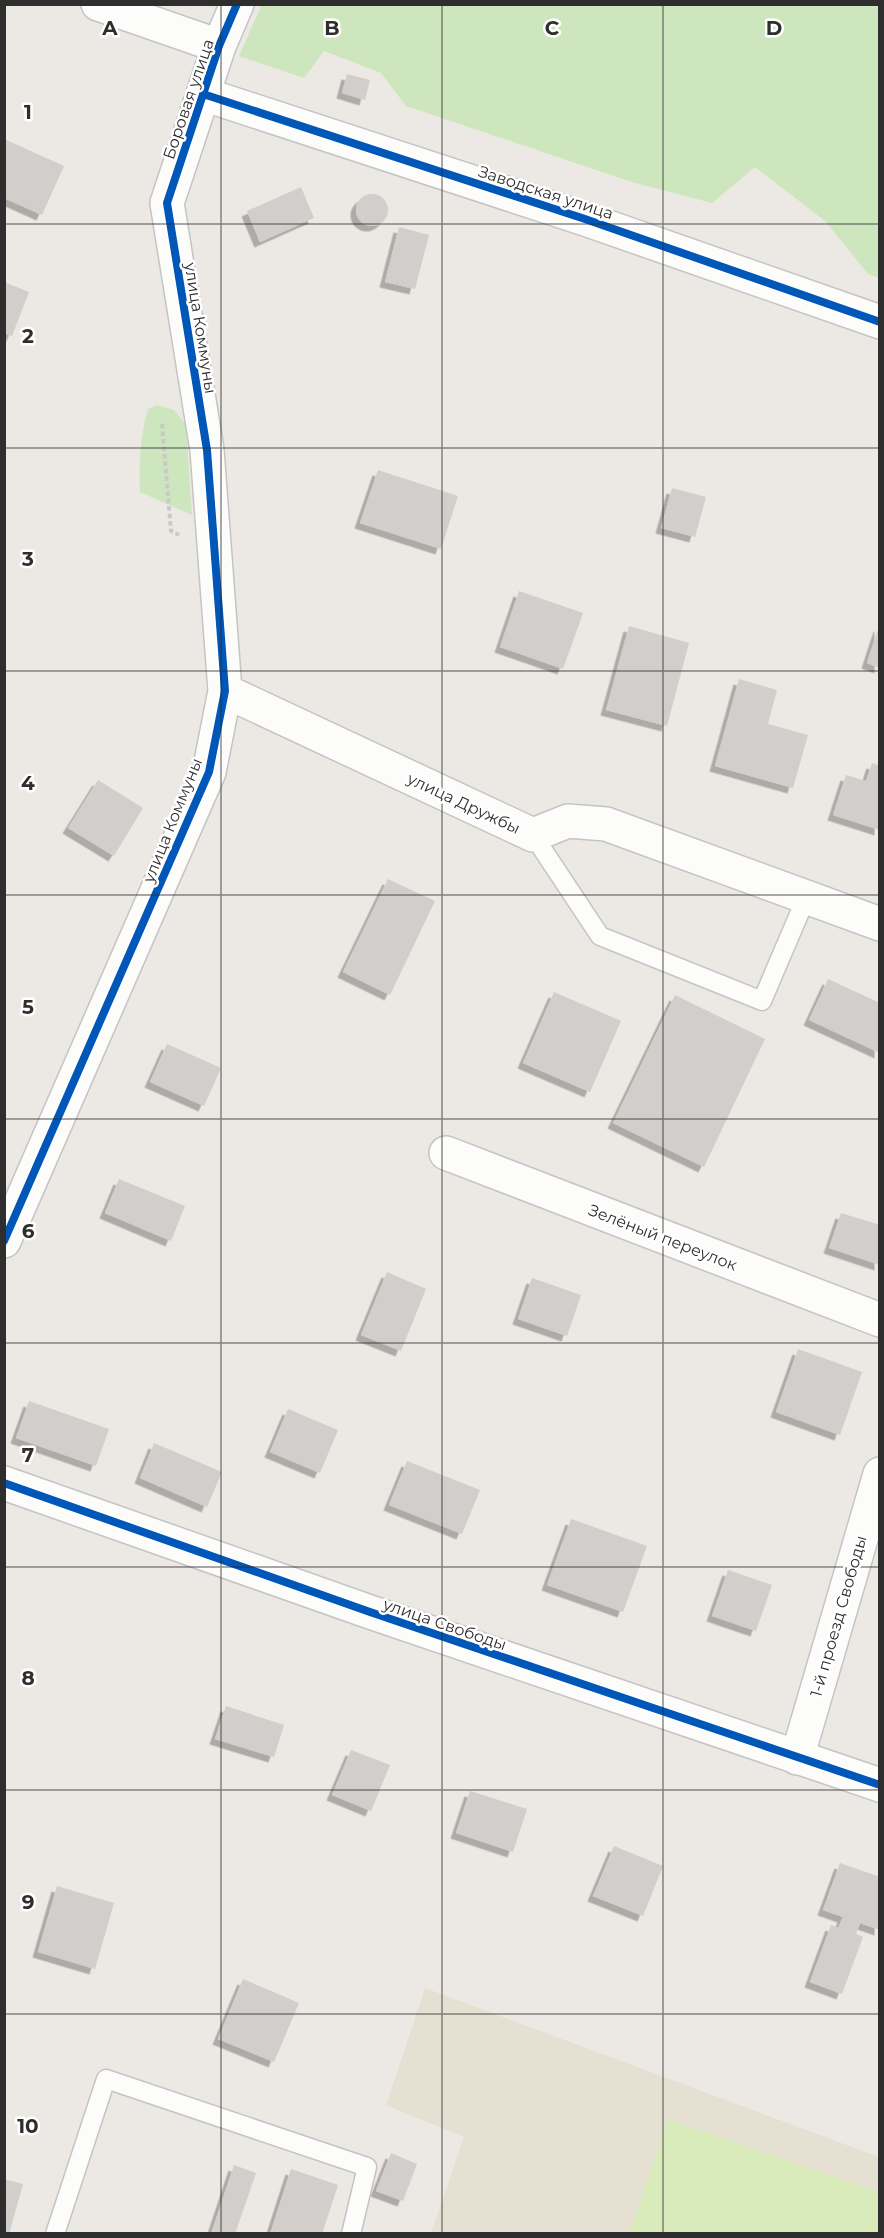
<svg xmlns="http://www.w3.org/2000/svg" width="884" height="2238" viewBox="0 0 884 2238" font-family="Montserrat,sans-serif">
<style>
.education{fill:#e6e0d3}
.green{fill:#cee6be}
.pitch{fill:#d9eabb}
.building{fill:#d1cecb;filter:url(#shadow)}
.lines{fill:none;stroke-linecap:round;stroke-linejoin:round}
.lane-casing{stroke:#c5c4c5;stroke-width:21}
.street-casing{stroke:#c5c4c5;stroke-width:36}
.path{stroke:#c9c9c8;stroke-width:4;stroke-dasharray:4.5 3;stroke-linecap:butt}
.lane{stroke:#fcfcfb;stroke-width:18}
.street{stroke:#fcfcfb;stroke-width:33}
.cycleway-casing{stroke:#fff;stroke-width:11}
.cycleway{stroke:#0057b8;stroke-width:8}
.grid{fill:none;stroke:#2e2e2e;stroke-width:1.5;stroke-opacity:0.55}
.labels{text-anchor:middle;stroke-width:5;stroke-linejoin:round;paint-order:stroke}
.street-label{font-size:16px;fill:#2e2e2e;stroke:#fff}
.grid-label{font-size:20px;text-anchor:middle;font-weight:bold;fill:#2e2e2e;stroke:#fff;stroke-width:5;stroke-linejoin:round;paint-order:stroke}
</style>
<defs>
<filter id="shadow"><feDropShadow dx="-5.5" dy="5.5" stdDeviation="0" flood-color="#0004"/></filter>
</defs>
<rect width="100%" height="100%" fill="#ece8e4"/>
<path class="education" d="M425,1988L879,2157V2233H431L464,2137L386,2105Z"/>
<path class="green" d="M262,4L879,5V278L868,274L825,221L755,167L712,203L632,182L406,106L381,73L324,51L304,78L239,56Z
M157,405L174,410L186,425L192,515L140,492C139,463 140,437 148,409Z"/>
<path class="pitch" d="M668,2119L879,2192V2233H629Z"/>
<path class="building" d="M347,74L370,80L365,100L342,93Z
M4,139L64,166L42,215L4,198Z
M301,187L314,218L260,242L247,211Z
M356 210a16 16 0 1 1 32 0a16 16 0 1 1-32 0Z
M399,227L429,235L415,289L385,282Z
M4,282L29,292L12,336L4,333Z
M378,470L458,496L441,549L360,523Z
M672,488L706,497L695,537L661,528Z
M519,591L583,613L563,669L500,647Z
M629,626L689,643L667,726L606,710Z
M879,626L880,627V668L867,663Z
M739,679L777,690L768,724L808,735L793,788L715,766Z
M872,763L880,766V830L833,815L846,775L866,781Z
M98,780L143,808L114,856L68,828Z
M388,879L435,901L390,995L343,972Z
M828,979L880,1003V1053L809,1020Z
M554,992L621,1021L590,1092L523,1063Z
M675,995L765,1039L704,1167L613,1123Z
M167,1044L221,1068L204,1106L150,1082Z
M119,1179L185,1206L171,1241L105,1213Z
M841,1213L880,1225V1265L829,1248Z
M387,1272L426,1289L401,1351L361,1335Z
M532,1278L581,1295L567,1336L518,1319Z
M798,1349L862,1372L840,1435L776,1412Z
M29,1401L109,1429L96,1466L16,1438Z
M288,1409L338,1430L320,1473L270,1452Z
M154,1443L222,1472L207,1507L140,1478Z
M407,1461L480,1490L462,1534L389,1505Z
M571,1519L647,1546L623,1612L547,1585Z
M728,1570L772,1585L756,1631L712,1616Z
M226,1706L284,1725L274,1757L215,1739Z
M351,1750L390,1765L371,1811L332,1795Z
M470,1791L527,1809L513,1852L456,1833Z
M614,1846L663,1866L643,1916L593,1896Z
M840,1863L880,1877V1930L860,1923L856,1934L863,1937L842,1994L810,1982L831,1925L838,1928L843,1917L823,1910Z
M57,1886L114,1903L95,1969L38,1952Z
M243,1979L299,2003L274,2062L218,2039Z
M391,2153L417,2164L403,2201L376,2191Z
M234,2165L256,2173L235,2234H211Z
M291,2169L338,2185L322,2234H270Z
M4,2179L23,2184L9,2234L4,2233Z"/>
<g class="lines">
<defs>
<path id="lane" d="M533,835L600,936L762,1001L806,898
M55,2234L106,2079L367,2167L351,2234"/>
<path id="street" d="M98,4L219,46
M203,94L585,219L880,322
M225,691L533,835L568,821L606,824L880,924
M446,1153L880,1320
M4,1241L209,772L225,691L207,450L167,203L219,46L237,4
M4,1483L370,1612L880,1785
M797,1758L880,1474"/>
</defs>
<use href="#lane" class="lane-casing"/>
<use href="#street" class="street-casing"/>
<path class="path" d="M162,424L171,531L179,535"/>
<use href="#lane" class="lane"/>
<use href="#street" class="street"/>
<defs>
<path id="cycleway" d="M203,94L585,219L880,322
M4,1241L209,772L225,691L207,450L167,203L219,46L237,4
M4,1483L370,1612L880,1785"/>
</defs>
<use href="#cycleway" class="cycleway-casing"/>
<use href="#cycleway" class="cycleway"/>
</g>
<path class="grid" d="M221,4V2234M442,4V2234M663,4V2234M4,224H880M4,448H880M4,671H880M4,895H880M4,1119H880M4,1343H880M4,1567H880M4,1790H880M4,2014H880"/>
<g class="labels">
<g class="street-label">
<text transform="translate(188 99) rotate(-71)" y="6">Боровая улица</text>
<text transform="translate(546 192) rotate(18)" y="6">Заводская улица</text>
<text transform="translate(201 328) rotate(81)" y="6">улица Коммуны</text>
<text transform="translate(464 803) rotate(25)" y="6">улица Дружбы</text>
<text transform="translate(172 820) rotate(-68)" y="6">улица Коммуны</text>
<text transform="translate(663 1237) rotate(21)" y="6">Зелёный переулок</text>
<text transform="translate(838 1616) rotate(-74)" y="6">1-й проезд Свободы</text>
<text transform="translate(445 1624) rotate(19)" y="6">улица Свободы</text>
</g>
</g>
<g class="grid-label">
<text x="110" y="35">A</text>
<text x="332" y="35">B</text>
<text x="552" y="35">C</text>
<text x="774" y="35">D</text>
<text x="28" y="119">1</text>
<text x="28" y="343">2</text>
<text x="28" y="566">3</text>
<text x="28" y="790">4</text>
<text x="28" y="1014">5</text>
<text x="28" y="1238">6</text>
<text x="28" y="1462">7</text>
<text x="28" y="1685">8</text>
<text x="28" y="1909">9</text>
<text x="28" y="2133">10</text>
</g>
<rect width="884" height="2238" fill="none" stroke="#2e2e2e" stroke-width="12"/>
</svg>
